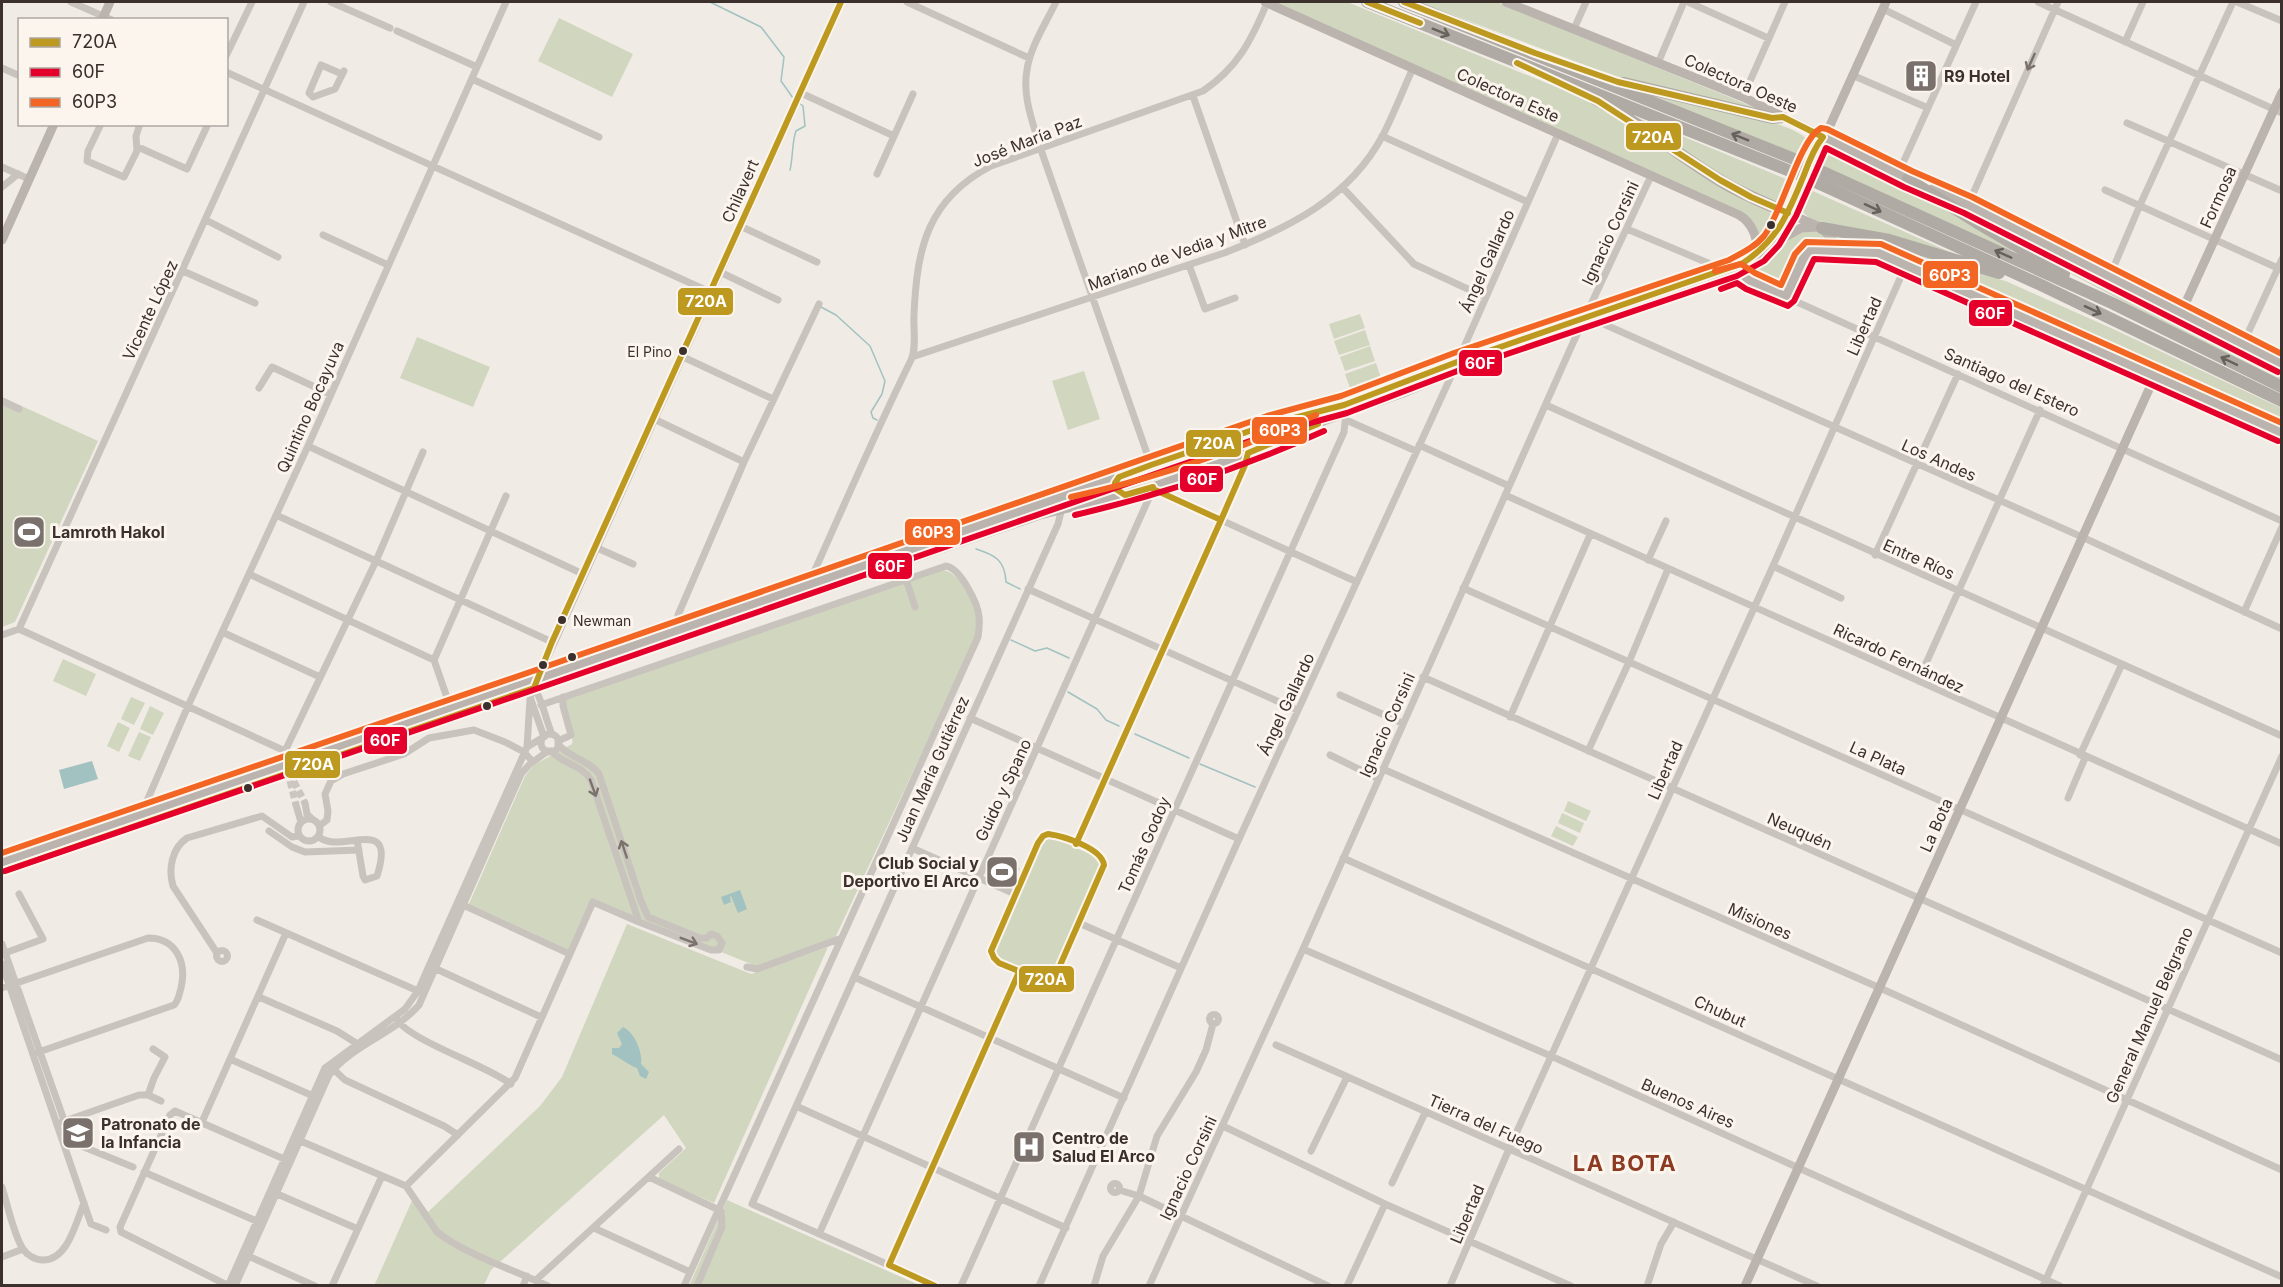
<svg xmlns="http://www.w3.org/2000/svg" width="2283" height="1287" viewBox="0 0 2283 1287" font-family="Inter,sans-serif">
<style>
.green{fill:#d1d6bf}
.water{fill:#a1c2c1}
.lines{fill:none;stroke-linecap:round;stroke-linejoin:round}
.stream{stroke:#a1c2c1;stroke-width:1.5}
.street-tunnel{stroke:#ccc6c0;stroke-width:7;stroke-dasharray:7 3.5;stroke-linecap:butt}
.street{stroke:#c9c3be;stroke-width:7}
.secondary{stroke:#bab3ae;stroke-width:9}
.highway{stroke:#afaaa4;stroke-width:12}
.highway-bridge{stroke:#afaaa4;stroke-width:12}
.bus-1-casing{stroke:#fbf5ee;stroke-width:10}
.bus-2-casing{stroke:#fbf5ee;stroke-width:10}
.bus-3-casing{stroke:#fbf5ee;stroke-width:10}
.bus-1{stroke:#bd9a1f;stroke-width:6}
.bus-2{stroke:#e4002b;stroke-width:6}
.bus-3{stroke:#f26522;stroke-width:6}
.oneway{stroke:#69615b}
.oneway2{stroke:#7b726d}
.bus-dot{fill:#3b302b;stroke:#fbf5ee;stroke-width:2}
.labels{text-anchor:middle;stroke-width:6;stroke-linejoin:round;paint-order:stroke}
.bus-label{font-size:14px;fill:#3b302b;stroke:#fbf5ee;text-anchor:end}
.poi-label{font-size:16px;font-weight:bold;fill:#3b302b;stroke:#fbf5ee;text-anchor:start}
.street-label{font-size:16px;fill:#3b302b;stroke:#fbf5ee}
.district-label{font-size:22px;font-weight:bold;letter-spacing:1.5px;fill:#8c3b22;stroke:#fbf5ee}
.line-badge{stroke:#fbf5ee;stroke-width:2}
.badge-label{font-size:16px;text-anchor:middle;font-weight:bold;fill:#fff}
</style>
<rect width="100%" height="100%" fill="#f0ebe5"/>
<path class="green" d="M1274,2H1347L1581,97L1598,105L1769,211L1775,221L1770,239L1762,243L1754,225L1693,191Z
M1419,2H1497L1763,111L1632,83Z
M559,18L633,54L612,97L538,61Z
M1650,94C1678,100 1799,121 1809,142L1801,159Z
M1626,113L1791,181L1783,199L1774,202L1737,187Z
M1829,149L1850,156L1893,175L2012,250H2009L1818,166L1822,155Z
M1808,189L1977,264L1832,227C1820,222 1805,220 1800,206Z
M1965,207L2281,367V380C2213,347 2144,313 2077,277C2038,256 1997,236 1965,207Z
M1814,229L1823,234L1830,245L1811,246L1803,252L1785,288L1778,290L1752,278L1754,270L1788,236Z
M1829,233L1887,243L2008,282L2113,329L2281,408V428L1884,251L1842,246Z
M1360,314L1365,328L1334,339L1329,324Z
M1365,330L1370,345L1339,355L1334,341Z
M417,337L490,367L473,407L400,378Z
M1370,346L1375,361L1345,371L1340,357Z
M1376,363L1381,378L1350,388L1345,374Z
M1084,371L1100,419L1068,430L1052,381Z
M2,397L98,441L15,622L2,627Z
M1270,429L1273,435L1270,441L1126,490L1119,483L1121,480Z
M943,570C958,572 972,597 975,610C978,620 977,630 975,639L835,938L756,966L592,900L570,950L469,904L525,776L534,765L572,744C575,728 561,713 566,699Z
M63,659L96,674L86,696L53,681Z
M131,697L145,703L134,725L121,719Z
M150,706L164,713L153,735L140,729Z
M118,722L130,728L119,752L107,746Z
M139,732L151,737L140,761L128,756Z
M1568,801L1591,811L1586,821L1564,811Z
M1562,813L1584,823L1580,833L1558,823Z
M1556,826L1578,837L1573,846L1551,836Z
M1052,837L1097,857L1102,867L1056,969L1050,976L1041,978L1000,960L994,950L1040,846L1045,840Z
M993,856L1020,868L1012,887L985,874Z
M627,924L751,974L828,947L714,1203L659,1179V1173L686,1148L664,1115L491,1270L484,1285L374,1286L415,1194L428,1212L540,1106L562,1077Z
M727,1200L919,1285L689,1286Z"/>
<path class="water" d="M92,761L98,779L64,789L59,770Z
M740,890L747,909L738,913L731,896L730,897L731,902L724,905L721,897Z
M623,1027C634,1032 643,1052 641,1064L649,1072L646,1079L640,1076L637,1068C628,1065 621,1058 612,1054V1048H619L622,1044L617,1033Z"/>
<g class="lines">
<path class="stream" d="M710,2L761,27L784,57L781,81L793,98
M790,170C793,158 792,141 796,131L805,126L803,106L799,103
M821,307L836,315L870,346L885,381L882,394L871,412L873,418L877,420
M976,549C995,555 1005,560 1006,582L1020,589
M1011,640L1035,651L1047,648L1069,658
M1068,692L1097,709L1106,720L1119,726
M1135,734L1189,758
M1200,764L1255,787"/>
<path class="street-tunnel" d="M289,772L305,803
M290,781L296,805"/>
<path class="street" d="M71,2L112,20
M331,2L390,28
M907,2L1029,58
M1056,2C1046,23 1030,47 1027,70C1022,96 1033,123 1040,147L1151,465
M1688,2L1768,38
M2038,2L2282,113
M2237,2L2282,21
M1883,9L1956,45
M1574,29L1586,2
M397,31L477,67
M2125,42L2143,2
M226,56L252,2
M1658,63L1684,2
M2,68L20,76
M226,72L710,292
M342,74L321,65L309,93L313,97L335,89L344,71
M1852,75L1928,108
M472,79L599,137
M801,93L894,136
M1193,96L1245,245
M1743,97L1785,2
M2127,123L2282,191
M101,124L88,151L87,161L124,177L137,151L136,136L140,124
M1382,136L1528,202
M138,147L187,169L208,124
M2,167L29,179
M877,174L913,94
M1898,174L1976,2
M2,187L18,174
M1342,187L1414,264L1485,297
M2105,190L2282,270
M1968,205L2058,2
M206,220L278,257
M740,226L817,262
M1627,229L1708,263L1718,273
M323,235L388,265
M1189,265L1205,309L1235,298
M183,271L255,303
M720,272L778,300
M2109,278L2140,205L2233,2
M1786,297L2282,521
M1597,321L2082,537L2282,629
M2243,344L2282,259
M681,356L773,399
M912,357L1224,253C1288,228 1349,199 1383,135C1394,113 1403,90 1413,68
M259,388L272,367L330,394
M2,401L19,409
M1546,405L2282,736
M654,419L744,462
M1346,420L1416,451
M1419,445L1509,486
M308,446L583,574
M1153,487V489L1357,582
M1505,495L2282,844
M276,515L552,642
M595,547L633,564
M1875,555L1958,374
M1648,560L1666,521
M1773,566L1841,598
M249,574L434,660
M906,579L915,607
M813,582L814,572C846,501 877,429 911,360C917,348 913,327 914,314C917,247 928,199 991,166L1203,91C1238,67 1251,41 1267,3
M1463,588L2282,953
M1028,589L1297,710
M2244,612L2282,527
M19,629L304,2
M19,629L285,751
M678,630V615L744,462L819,304
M222,632L320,677
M2,635L19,629
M1423,677L2282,1060
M1918,681L2040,410
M534,688L530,697L544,737
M534,688C542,698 546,721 552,734
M1340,695L1402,723
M541,705L946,566C960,568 978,603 979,617C980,624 979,630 978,637L684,1286
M451,709L434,660L506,496
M1510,717L1590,535
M970,718L1239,839
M541 743a9 9 0 1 1 18 0a9 9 0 1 1-18 0Z
M558,741L571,735L563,706V697
M527,747L530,699
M551,751C563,764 582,765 591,780L639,922L711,950H719L722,943L717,936L711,934L707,938H700L648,917L641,901L599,774C589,760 569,758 558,744
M1588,751L1629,662L1668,569
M1330,755L1379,779
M2080,755L2122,664
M288,767L285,751L376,561L423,452
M1383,769L1880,988L2282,1170
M2068,798L2085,758
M305,803L307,814L312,819
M296,805L301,822
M140,817L188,706L308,446L506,2
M298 830a11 11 0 1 1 22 0a11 11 0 1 1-22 0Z
M319,826L327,820L328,811L325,794L331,781L343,774L404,754L429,738L474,730L505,742L524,752L533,762
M269,831L292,847L305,852L359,850
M1048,834C1058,834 1095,849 1101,857C1105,861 1104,866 1103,871L1058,970C1055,974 1053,979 1048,980C1040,983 1007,968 999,963C994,960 992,956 991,951L1038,843L1043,836Z
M318,836C338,857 398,811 377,876L365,880L363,876L357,840
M1076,844L1221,520L1245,465L1248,453
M912,848L1015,894
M1343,858L2282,1277
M461,904L570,954
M257,920L418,991
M1079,923L1181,968
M2,944L72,1143
M1303,949L1551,1056L2060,1286
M216.5 956a5.5 5.5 0 1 1 11 0a5.5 5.5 0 1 1-11 0Z
M5,953L43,939L19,894
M217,953L173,886C168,869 172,848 187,838L262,816L292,837L299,836
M2,964L91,1224L106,1230
M432,967L541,1017
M747,967L757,969L839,939
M854,977L1124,1098
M2,988L148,938C176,938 187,962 181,988C179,994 179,1000 174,1005L33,1054
M259,997L337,1031L356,1043
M1209.5 1019a4.5 4.5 0 1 1 9 0a4.5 4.5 0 1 1-9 0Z
M397,1019C408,1040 486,1065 511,1084
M1276,1045L1817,1286
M230,1059L313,1096
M331,1067L345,1080L444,1126L458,1135
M148,1095L154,1078L165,1057L153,1049
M796,1106L1066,1228
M202,1122L286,933
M59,1123L139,1095H148L161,1101
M1223,1126L1385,1204L1571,1286
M296,1139L406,1186L437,1232C463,1253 516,1271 548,1286
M70,1144L79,1145L133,1167
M1311,1151L1347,1077
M144,1172L261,1223
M649,1177L721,1211L722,1227L697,1286
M1392,1183L1425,1113
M1110.5 1188a4.5 4.5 0 1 1 9 0a4.5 4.5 0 1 1-9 0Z
M406,1186L515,1078L593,902L639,922
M2,1187C7,1203 14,1236 23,1249C27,1255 35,1260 43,1260C68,1260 76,1222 84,1203
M1119,1190L1139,1196L1328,1286
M275,1193L358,1229
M594,1228L690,1272
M819,1234L1153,489
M246,1255L315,1286
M2,1257L23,1249
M889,1265L1019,972
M536,1280L679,1149
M228,1286L325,1068L405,1009L418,991L429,966L527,747L542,738
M229,1286L121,1232L120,1227L170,1115L175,1111L284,1159
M235,1286L329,1075C352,1045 394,1034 419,1005L521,774L530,764L548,751
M332,1286L382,1176
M523,1286L527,1276
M936,1286L752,1204L1058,524L1062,508
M961,1286L1344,432L1346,413
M1039,1286L1239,839L1453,372L1558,134
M1094,1286L1103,1256L1139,1196L1157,1136L1196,1072L1206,1050L1213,1024
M1149,1286L1303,949L1572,345L1651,176
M1347,1286L1385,1204
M1450,1286L1509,1149L1773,566L1906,265
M1647,1286L1661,1244L1674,1222
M2043,1286L2282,756"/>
<path class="secondary" d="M1265,2L1739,215C1755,224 1757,242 1760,258
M1506,2L1743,97L1914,181
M102,20L110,2
M1932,189L1968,205L2282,364
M1788,213L1822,228L1841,250
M1783,238L1801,228L1817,227
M2,240L54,124
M1738,270L1750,281L1786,297L1803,259L1810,250L1878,253L2282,433
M2181,313L2282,92
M1270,424L1280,432L1276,443
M535,683L841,2
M2,862L536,680L1270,424L1344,405L1401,385L1457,362L1733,268L1759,254L1772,240L1788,213L1815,147L1827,132L1886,2
M2,872L1040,515L1153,487L1276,443L1326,420L1403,393L1453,372L1739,273C1762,263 1789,241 1788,213
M1745,1286L2155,376"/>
<path class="highway" d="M1367,2L1790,171
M1404,2L1794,159
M1624,83L1772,118L1783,117
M1595,99C1639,122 1678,155 1721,181C1742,194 1765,203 1788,213
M1825,173L2114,304L2282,387
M1908,179L1976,222L2064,274
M1820,184L2041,285L2282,401
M1822,228L1889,240L1999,273"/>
<path class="highway-bridge" d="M1794,159L1825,173
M1790,171L1820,184"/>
<defs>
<path id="bus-1" d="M1367,2L1420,23
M1517,63L1598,101L1720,180L1751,197L1788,213
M1221,520L1153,489V487L1125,495L1116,489L1115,483L1119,477L1151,465L1270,424L1344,405L1457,362L1743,263C1778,240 1789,212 1804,175C1809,161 1814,148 1823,137L1783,117L1772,118L1618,82L1535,53L1404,2
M1048,834C1063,836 1102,848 1104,865L1058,970L1050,979H1038L999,963L994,958L991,951L1038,843L1043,836Z
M1076,844L1221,520L1245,465L1248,453L1318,424
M2,872L534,688L552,642L841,2
M889,1265L1019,972
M889,1265L935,1286"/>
<path id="bus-2" d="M1721,289L1737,283L1746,289L1788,306L1794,301L1814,259L1876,262L2278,441
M1075,515C1161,495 1243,467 1324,431
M5,871L539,688L1273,433L1347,413L1460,370L1737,276L1764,261L1779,245L1796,216L1826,148L1904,187L1964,213L2278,372"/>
<path id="bus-3" d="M1715,271L1741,264L1755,273L1781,285L1795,254L1806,242L1881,244L2282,423
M1071,497C1156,478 1237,450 1316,415
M2,853L533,671L1267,416L1341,396L1454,353L1729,260C1742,253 1755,247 1764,236C1783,211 1799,140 1821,128L1827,129L1912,171L1972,197L2282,354"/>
</defs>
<use href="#bus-1" class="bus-1-casing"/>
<use href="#bus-2" class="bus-2-casing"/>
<use href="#bus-3" class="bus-3-casing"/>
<use href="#bus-1" class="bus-1"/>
<use href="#bus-2" class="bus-2"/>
<use href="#bus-3" class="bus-3"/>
</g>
<defs><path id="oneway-shaft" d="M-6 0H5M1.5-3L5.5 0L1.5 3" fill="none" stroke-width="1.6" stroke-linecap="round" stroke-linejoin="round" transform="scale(1.5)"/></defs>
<g class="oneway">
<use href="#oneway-shaft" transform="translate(1441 32) rotate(22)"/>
<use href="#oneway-shaft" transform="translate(1740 137) rotate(-158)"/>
<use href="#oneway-shaft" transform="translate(1873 208) rotate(25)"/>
<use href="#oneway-shaft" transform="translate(2003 254) rotate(-156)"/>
<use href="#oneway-shaft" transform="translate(2093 310) rotate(25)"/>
<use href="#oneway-shaft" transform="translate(2229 361) rotate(-154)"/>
</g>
<g class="oneway2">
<use href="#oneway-shaft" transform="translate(2031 62) rotate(114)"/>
<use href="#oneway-shaft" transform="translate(593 788) rotate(70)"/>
<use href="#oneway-shaft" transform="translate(624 849) rotate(-108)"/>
<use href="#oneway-shaft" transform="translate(689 941) rotate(21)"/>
</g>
<defs>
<symbol id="building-square" viewBox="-11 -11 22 22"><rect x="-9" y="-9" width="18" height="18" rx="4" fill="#7a716c" stroke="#fbf5ee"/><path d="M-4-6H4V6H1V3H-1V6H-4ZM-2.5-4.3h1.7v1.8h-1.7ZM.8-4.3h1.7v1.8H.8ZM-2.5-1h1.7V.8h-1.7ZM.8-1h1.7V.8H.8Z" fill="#fff"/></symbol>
<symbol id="stadium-square" viewBox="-11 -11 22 22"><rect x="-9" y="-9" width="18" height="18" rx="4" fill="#7a716c" stroke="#fbf5ee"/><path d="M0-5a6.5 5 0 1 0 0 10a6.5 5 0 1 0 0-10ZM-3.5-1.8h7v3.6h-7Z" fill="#fff"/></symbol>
<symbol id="school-square" viewBox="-11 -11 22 22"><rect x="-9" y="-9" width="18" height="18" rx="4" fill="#7a716c" stroke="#fbf5ee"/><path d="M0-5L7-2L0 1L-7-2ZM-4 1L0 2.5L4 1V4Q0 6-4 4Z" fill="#fff"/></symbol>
<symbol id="hospital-square" viewBox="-11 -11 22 22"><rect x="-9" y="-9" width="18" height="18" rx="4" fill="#7a716c" stroke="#fbf5ee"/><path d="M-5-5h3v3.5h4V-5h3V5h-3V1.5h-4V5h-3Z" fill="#fff"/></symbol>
</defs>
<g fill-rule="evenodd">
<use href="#building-square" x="1902" y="57" width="38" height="38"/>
<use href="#stadium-square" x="10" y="513" width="38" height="38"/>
<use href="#stadium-square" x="983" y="853" width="38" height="38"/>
<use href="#school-square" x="59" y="1114" width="38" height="38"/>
<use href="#hospital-square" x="1010" y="1128" width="38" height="38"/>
</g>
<g class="bus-dot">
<circle cx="1771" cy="225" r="5"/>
<circle cx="683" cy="351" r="5"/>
<circle cx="562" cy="620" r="5"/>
<circle cx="572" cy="657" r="5"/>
<circle cx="543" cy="665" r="5"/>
<circle cx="487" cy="706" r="5"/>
<circle cx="248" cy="788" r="5"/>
</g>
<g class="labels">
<g class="bus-label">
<text x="672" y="357">El Pino</text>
<text x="573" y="626" text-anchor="start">Newman</text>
</g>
<g class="poi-label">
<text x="1944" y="82">R9 Hotel</text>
<text x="52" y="538">Lamroth Hakol</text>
<text x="979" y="869" text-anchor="end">Club Social y<tspan x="979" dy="18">Deportivo El Arco</tspan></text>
<text x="101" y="1130">Patronato de<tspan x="101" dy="18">la Infancia</tspan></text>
<text x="1052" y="1144">Centro de<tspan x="1052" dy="18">Salud El Arco</tspan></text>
</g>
<g class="street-label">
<text transform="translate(1741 83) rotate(24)" y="6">Colectora Oeste</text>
<text transform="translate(1508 95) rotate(24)" y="6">Colectora Este</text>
<text transform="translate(1027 141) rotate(-21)" y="6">José María Paz</text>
<text transform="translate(740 191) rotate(-66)" y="6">Chilavert</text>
<text transform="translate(2218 197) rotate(-66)" y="6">Formosa</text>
<text transform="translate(1610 233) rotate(-65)" y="6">Ignacio Corsini</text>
<text transform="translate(1177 253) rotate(-20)" y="6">Mariano de Vedia y Mitre</text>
<text transform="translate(1487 261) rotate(-66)" y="6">Ángel Gallardo</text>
<text transform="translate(150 310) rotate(-65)" y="6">Vicente López</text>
<text transform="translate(1864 326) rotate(-66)" y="6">Libertad</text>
<text transform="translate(2012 382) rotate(24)" y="6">Santiago del Estero</text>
<text transform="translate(310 407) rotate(-66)" y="6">Quintino Bocayuva</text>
<text transform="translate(1939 460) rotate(24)" y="6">Los Andes</text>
<text transform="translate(1919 559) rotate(24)" y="6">Entre Ríos</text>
<text transform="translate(1899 658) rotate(25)" y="6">Ricardo Fernández</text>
<text transform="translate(1286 704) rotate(-65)" y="6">Ángel Gallardo</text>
<text transform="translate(1387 725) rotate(-66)" y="6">Ignacio Corsini</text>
<text transform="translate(1878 758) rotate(24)" y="6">La Plata</text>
<text transform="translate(932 769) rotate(-66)" y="6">Juan María Gutiérrez</text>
<text transform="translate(1665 770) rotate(-66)" y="6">Libertad</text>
<text transform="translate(1003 790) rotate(-65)" y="6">Guido y Spano</text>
<text transform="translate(1936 825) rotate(-66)" y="6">La Bota</text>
<text transform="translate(1800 831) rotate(24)" y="6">Neuquén</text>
<text transform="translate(1144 845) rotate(-66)" y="6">Tomás Godoy</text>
<text transform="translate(1760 921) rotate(24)" y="6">Misiones</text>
<text transform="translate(1720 1011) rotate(24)" y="6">Chubut</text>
<text transform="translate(2149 1015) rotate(-66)" y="6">General Manuel Belgrano</text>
<text transform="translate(1688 1103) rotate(24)" y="6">Buenos Aires</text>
<text transform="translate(1486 1124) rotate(24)" y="6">Tierra del Fuego</text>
<text transform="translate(1188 1168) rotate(-65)" y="6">Ignacio Corsini</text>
<text transform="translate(1467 1214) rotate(-67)" y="6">Libertad</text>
</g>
<g class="district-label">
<text x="1625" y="1171">LA BOTA</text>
</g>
</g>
<g class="line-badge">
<rect x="1625" y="122" width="57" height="29" rx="6" fill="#bd9a1f"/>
<rect x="1922" y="260" width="57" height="29" rx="6" fill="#f26522"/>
<rect x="677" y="287" width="57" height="29" rx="6" fill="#bd9a1f"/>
<rect x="1968" y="299" width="45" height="28" rx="6" fill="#e4002b"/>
<rect x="1458" y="349" width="45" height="28" rx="6" fill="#e4002b"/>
<rect x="1251" y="416" width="57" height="29" rx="6" fill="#f26522"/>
<rect x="1185" y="429" width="57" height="29" rx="6" fill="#bd9a1f"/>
<rect x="1179" y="465" width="45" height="28" rx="6" fill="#e4002b"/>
<rect x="904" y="518" width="57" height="28" rx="6" fill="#f26522"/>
<rect x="867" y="552" width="46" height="28" rx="6" fill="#e4002b"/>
<rect x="363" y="726" width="45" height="29" rx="6" fill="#e4002b"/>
<rect x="284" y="750" width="57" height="29" rx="6" fill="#bd9a1f"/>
<rect x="1018" y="965" width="57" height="28" rx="6" fill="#bd9a1f"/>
</g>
<g class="badge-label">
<text x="1653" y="143">720A</text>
<text x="1950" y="281">60P3</text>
<text x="706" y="307">720A</text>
<text x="1990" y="319">60F</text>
<text x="1480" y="369">60F</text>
<text x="1280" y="436">60P3</text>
<text x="1214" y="449">720A</text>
<text x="1202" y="485">60F</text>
<text x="933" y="538">60P3</text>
<text x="890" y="572">60F</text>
<text x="385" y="746">60F</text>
<text x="313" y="770">720A</text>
<text x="1046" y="985">720A</text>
</g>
<rect width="2283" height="1287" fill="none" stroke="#3b302b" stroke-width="6"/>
<rect x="18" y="18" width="210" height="108" fill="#fbf5ee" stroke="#aea6a0" stroke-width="1.5"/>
<rect x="30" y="38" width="30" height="9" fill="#bd9a1f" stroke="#aea6a0" stroke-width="1.5"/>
<text x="72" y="48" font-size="18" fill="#3b302b">720A</text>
<rect x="30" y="68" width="30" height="9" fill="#e4002b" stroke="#aea6a0" stroke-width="1.5"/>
<text x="72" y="78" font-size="18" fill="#3b302b">60F</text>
<rect x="30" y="98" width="30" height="9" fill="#f26522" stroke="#aea6a0" stroke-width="1.5"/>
<text x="72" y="108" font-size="18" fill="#3b302b">60P3</text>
</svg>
